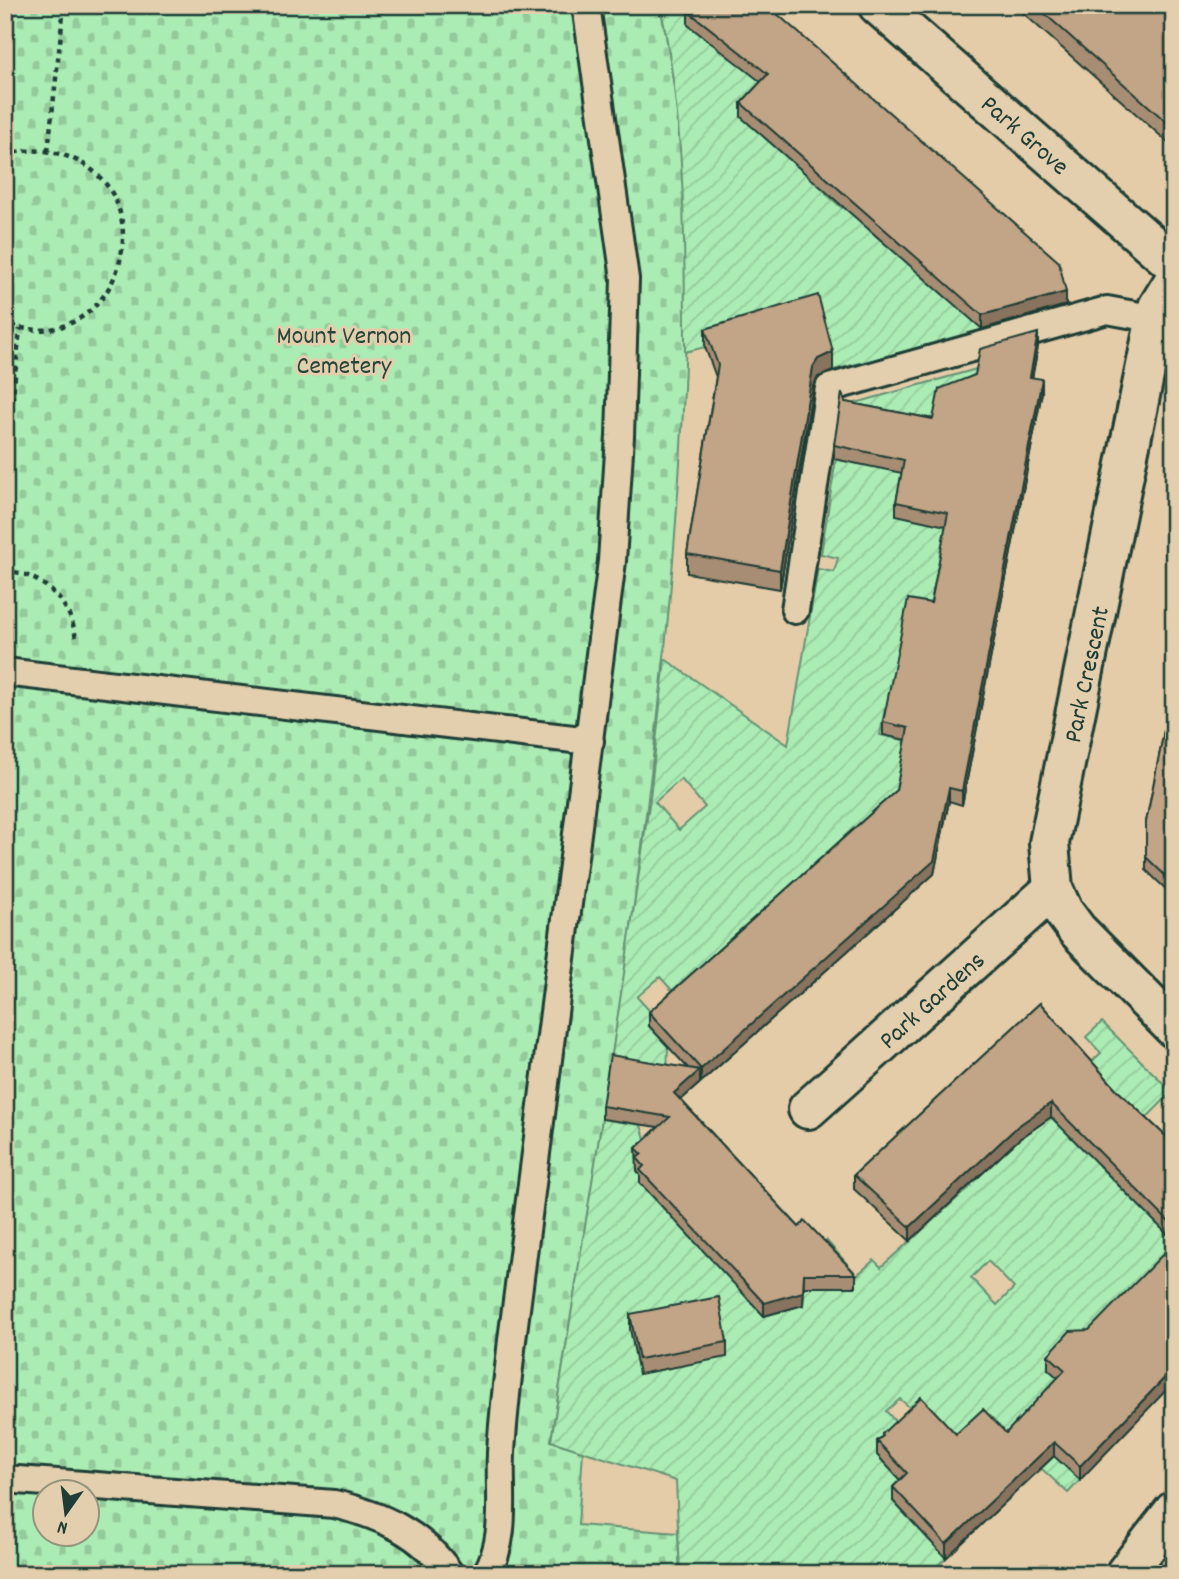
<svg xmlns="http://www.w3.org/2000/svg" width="1179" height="1579" viewBox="0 0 1179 1579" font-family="Dekko,sans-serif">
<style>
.cemetery{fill:url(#cemetery-stones);stroke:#659474;stroke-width:2;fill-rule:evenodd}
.garden{fill:url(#garden-furrows);stroke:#659474;stroke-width:2;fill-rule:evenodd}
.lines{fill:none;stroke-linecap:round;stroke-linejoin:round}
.lane-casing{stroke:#1f3d34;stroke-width:32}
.street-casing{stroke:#1f3d34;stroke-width:44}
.secondary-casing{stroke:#1f3d34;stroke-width:44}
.path{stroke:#1f3d34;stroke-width:4.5;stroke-dasharray:5 5;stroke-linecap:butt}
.lane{stroke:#e3cfad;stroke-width:26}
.street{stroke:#e3cfad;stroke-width:38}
.secondary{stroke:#e3cfad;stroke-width:38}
.wall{fill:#a78d73;stroke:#1f3d34;stroke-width:2}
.shaded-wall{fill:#88735e;stroke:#1f3d34;stroke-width:2}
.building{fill:#c2a486;stroke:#1f3d34;stroke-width:2}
.labels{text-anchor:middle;stroke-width:6;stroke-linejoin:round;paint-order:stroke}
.street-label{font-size:26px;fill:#1f3d34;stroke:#e3cfad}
.park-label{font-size:26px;fill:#26463a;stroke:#e3cfad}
</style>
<defs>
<pattern id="cemetery-stones" width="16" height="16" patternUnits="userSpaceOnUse" patternTransform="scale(1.75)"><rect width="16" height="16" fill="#abebb4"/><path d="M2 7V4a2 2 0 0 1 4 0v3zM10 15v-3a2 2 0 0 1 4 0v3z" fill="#93ca9b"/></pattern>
<pattern id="garden-furrows" width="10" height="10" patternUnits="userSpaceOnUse" patternTransform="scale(1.75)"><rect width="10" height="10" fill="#abebb4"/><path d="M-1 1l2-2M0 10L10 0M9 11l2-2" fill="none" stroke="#93ca9b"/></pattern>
</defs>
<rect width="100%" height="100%" fill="#e5cca9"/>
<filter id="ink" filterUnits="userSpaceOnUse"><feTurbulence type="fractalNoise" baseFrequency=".0143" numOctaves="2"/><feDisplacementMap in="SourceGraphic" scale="14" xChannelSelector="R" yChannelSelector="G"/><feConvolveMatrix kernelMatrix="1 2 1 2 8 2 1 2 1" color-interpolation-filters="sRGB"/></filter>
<g filter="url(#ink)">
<path class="cemetery" d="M5,5H660C698,182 688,369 674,548C650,848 598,1144 551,1441L583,1451L578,1525L678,1533L680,1574H5ZM46,1492H88V1534H46Z"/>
<path class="garden" d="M660,5H752L768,87L742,117L810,177L843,139L860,155L826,194L842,208L849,201L870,231L889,247L895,241L933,274L927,281L945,296L986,304L1008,325L833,370L705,347L685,352C685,236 685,119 660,5Z
M1037,352L1033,371L930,453L1026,472L1021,496L948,526L936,707L979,716L978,725L885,708L880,735L908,741L893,820L831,965L814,982L763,924L679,998L660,977L637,997L657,1019L649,1026L668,1046L667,1077L610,1068L650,798L665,659L788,745L818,569L834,572L838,558L821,554L836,459L863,465L845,406ZM681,779L705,807L679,830L655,802Z
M1102,1022L1172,1092L1099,1166L1135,1202L1174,1163V1264L1024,1428L1080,1480L1068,1493L1042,1469L1033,1476L983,1423L956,1448L900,1399L886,1411L902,1429L913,1481L893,1501L946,1558L929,1574H680L676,1481L551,1441L602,1119L641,1125L648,1149L803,1305L804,1287H826L827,1241L857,1275L874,1260L881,1267L971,1186L966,1180L1101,1053L1086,1037ZM988,1261L1014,1288L997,1305L971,1278Z"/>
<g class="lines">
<defs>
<path id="lane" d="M795,610L829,388L1107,310L1156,319
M5,672L590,741
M5,1479L334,1504C381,1515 422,1533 450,1574
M486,1574C508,1539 499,1492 501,1453C503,1415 508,1378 512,1340L612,561L620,436L625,279L586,5"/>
<path id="street" d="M878,5L1174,264
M1174,281L1158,307L1049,843L1053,889L1063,911L1077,930L1174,1028
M808,1109L1053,889"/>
<path id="secondary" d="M1125,1574L1174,1511"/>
</defs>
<use href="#lane" class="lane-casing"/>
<use href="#street" class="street-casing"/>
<use href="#secondary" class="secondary-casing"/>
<path class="path" d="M48,151L64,5
M5,155C24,149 44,149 63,155C174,191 117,366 5,323
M5,470L20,329
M5,570C43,575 71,601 76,639"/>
<use href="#lane" class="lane"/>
<use href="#street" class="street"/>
<use href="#secondary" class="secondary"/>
</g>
<path class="wall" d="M1014,5H1171L1174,7V146H1172Z
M688,11L1066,305L982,329L741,117V103L761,82L688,25Z
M705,329L833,371L818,377L813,386L780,589L687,573V554L716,377L705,347Z
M1038,346L1032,377L1042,392L962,805L949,801L934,874L681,1100L799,1227L856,1274V1287H804L803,1305L764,1316L640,1183V1175L637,1171L636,1148L658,1127L602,1119V1106L688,1068L649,1026V1012L896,791L906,740L883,735V722L931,603L946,526L896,515V502L902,473L834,459V445L845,402L933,419L975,375Z
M1174,680V897L1146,870V822Z
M1040,1003L1118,1091L1174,1144V1241L1051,1117L1018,1140L910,1241L854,1189V1175Z
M630,1314L727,1342V1357L639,1374L630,1329Z
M1089,1330L1080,1480L1054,1456L946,1558L893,1501V1487L900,1480L877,1455V1441L882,1437V1434L1006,1433L1058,1378L1048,1369V1355Z"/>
<path class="shaded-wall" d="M1066,292V305L982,329V315Z
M1038,333V346L1030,390V377Z
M833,352V371L818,377L813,386L780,589V570L813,367L818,359Z
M1042,379V392L962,805V791Z
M949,788V801L934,874L701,1082V1069Z
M700,1070V1083L674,1106V1093Z
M1051,1103V1117L1018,1140L910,1241V1227L1018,1126Z
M804,1274L803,1305L764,1316V1303Z
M1174,1368V1382L1080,1480V1466Z
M1054,1442V1456L946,1558V1544Z"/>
<path class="building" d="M724,5H767L1059,262L1066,292L982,315L741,103L768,74L688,11Z
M1035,5H1171L1174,7V127H1172Z
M818,295L833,352L818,359L813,367L780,570L687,554L718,365L705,329Z
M1038,333L1030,377L1042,379L962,791L949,788L934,861L701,1069L649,1012L896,791L908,728L883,722L908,599L931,603L948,513L896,502L904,460L834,445L842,393L845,402L933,419L939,389L975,375L980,349Z
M1174,680V884L1146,857V822Z
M1040,1003L1118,1091L1174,1144V1227L1051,1103L1018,1126L910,1227L854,1175Z
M610,1055L700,1070L674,1093L799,1227L805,1221L856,1274H804L803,1292L764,1303L640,1170L644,1166L637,1158L642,1154L636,1148L670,1117L602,1106Z
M1174,1243V1368L1080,1466L1054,1442L946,1544L893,1487L907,1473L877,1441L883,1436L882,1434L921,1397L956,1434L983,1409L1006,1433L1065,1370L1048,1355L1070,1331L1089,1330Z
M719,1297L727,1342L639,1359L630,1314Z"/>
</g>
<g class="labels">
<g class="street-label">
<text transform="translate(1026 134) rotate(41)" y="9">Park Grove</text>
<text transform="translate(1085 674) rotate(-78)" y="9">Park Crescent</text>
<text transform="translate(931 999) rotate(-42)" y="9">Park Gardens</text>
</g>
<g class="park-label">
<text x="344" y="343">Mount Vernon<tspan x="344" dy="30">Cemetery</tspan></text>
</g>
</g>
<rect width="1179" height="1579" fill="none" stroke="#e3cfad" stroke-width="28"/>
<rect x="14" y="14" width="1151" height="1551" fill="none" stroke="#1f3d34" stroke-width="2.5" filter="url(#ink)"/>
<g transform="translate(66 1513) rotate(194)"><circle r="33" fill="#e3cfad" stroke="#95957d" stroke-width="2"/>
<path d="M0-5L12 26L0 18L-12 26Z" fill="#1f3d34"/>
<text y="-10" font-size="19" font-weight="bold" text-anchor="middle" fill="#1f3d34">N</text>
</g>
</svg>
